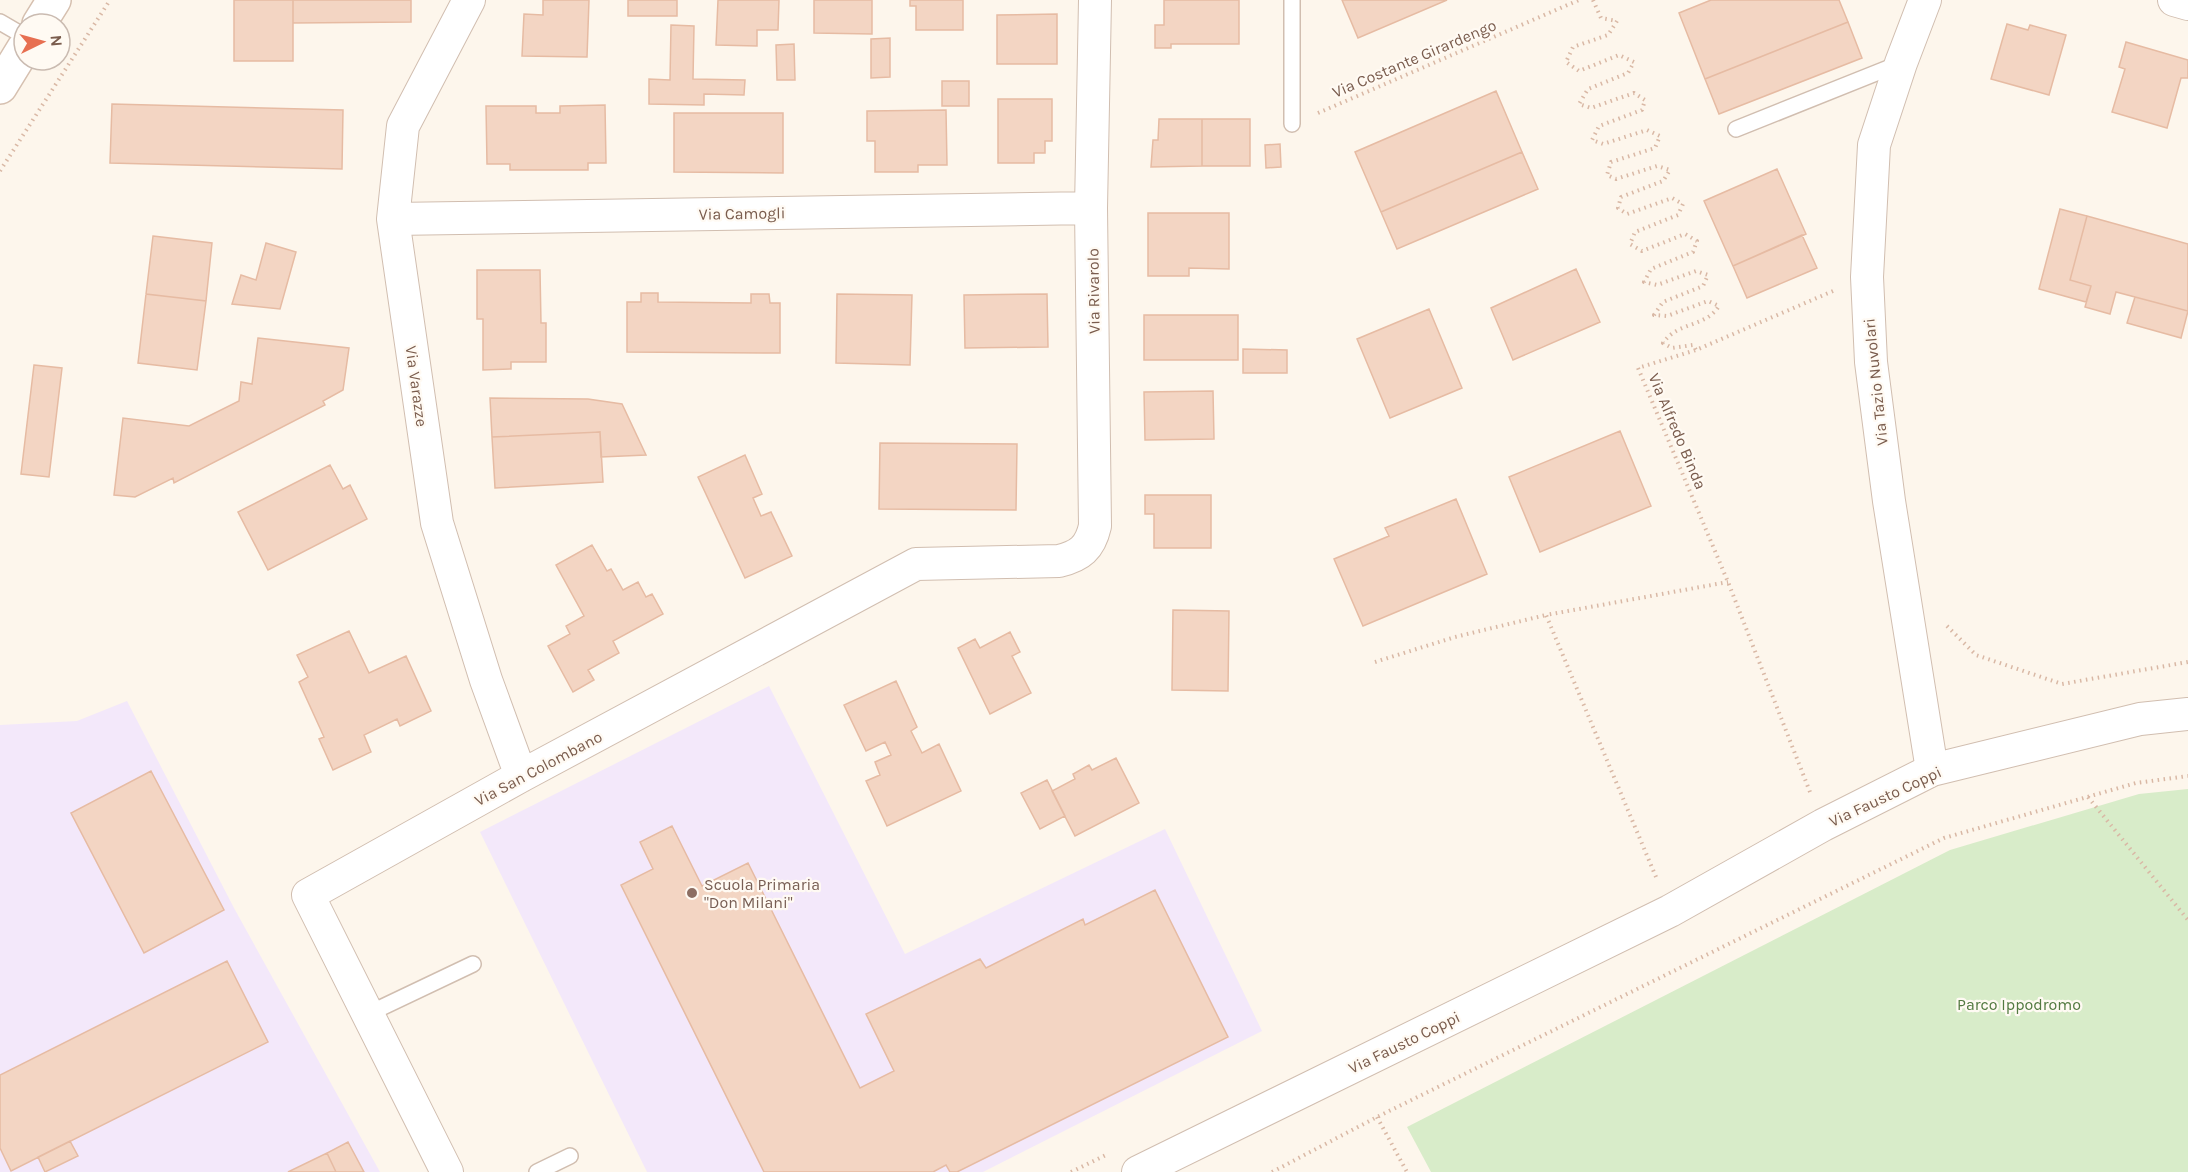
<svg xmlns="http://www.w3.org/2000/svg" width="2188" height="1172" viewBox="0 0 2188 1172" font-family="Karla,sans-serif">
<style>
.education{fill:#f3e8fa}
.green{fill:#d8ecc9}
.building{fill:#f3d5c3;stroke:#e6bba3;stroke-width:1.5}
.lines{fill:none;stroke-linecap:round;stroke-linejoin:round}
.service-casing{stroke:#d1beb0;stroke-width:18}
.minor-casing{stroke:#d1beb0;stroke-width:34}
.secondary-casing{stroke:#d6c0b0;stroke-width:36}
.path{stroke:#d9b8a5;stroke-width:4;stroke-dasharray:1.5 4.5;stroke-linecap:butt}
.service{stroke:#fff;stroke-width:15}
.minor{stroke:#fff;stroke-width:32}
.secondary{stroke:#fff;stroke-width:33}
.education-dot{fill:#8d6e63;stroke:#fffaf3;stroke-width:2}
.labels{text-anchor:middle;stroke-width:4.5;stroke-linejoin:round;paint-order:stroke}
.street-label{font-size:16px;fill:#7a5c4d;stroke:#fffaf3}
.education-label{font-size:16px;fill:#785e54;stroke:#fffaf3;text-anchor:start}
.park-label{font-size:16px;fill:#537a41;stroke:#fffaf3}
</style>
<rect width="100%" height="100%" fill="#fdf6ec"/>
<path class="education" d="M769,686L905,954L1165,829L1262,1031L983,1172H647L480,832Z
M127,701L234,908L380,1172H0V725L77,721Z"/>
<path class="green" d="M2188,789V1172H1431L1407,1127L1950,850L2139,794Z"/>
<path class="building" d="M234,0H293V61H234Z
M293,0H411V22L293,23Z
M543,0H589L587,57L522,56L524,14L543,15Z
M628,0H677V16H628Z
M718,0H779L778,30H757V46L716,45Z
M814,0H872V34L814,33Z
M910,0H963V30H916V6H910Z
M1164,0H1239V44H1171V48H1155V25H1164Z
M1342,0H1447L1358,38Z
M1711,0H1839L1848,22L1705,79L1679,13Z
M1057,14V64H997V15Z
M1848,22L1862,58L1719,114L1705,79Z
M2007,24L2028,30L2030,25L2066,35L2049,95L1991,79Z
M671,25L694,26L693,79L745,80L744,95L704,94V105L649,104V79L670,80Z
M890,38V77L871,78V39Z
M2126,42L2188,60V78H2181L2167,128L2112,112L2125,69L2119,67Z
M794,44L795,80H777L776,45Z
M942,81H969V106H942Z
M1496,91L1522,152L1381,212L1355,152Z
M998,99H1052V141H1045V153H1034V163H998Z
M112,104L343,110L342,169L110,163Z
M605,105L606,163H588V170H510V164H487L486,106H536V113H560V106Z
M946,110L947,165H918V172H875V141H867V111Z
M674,113H783V173L674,172Z
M1159,119H1202V166L1151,167L1153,140H1158Z
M1202,119H1250V166H1202Z
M1280,144L1281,167L1266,168L1265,145Z
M1522,152L1538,189L1397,249L1381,212Z
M1777,169L1806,234L1733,266L1704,201Z
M2060,209L2087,216L2070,280L2091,286L2086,302L2039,289Z
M1148,213H1229V269L1189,268V276H1148Z
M2087,216L2188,244V311L2116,292L2110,314L2085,307L2091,286L2070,280Z
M1802,235L1817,268L1747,298L1733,266Z
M153,236L212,243L206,301L146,294Z
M266,243L296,252L280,309L232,304L241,275L256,280Z
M1576,269L1600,322L1513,360L1491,308Z
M477,270H540L541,323H546V362H511V369L483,370V319H477Z
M641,293H658V302L751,303V294H769L770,303H780V353L627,352V302H641Z
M146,294L206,301L197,370L138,363Z
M837,294L912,295L910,365L836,363Z
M1047,294L1048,347L965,348L964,295Z
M2135,297L2188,311L2181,338L2127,323Z
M1429,309L1462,388L1390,418L1357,339Z
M1144,315H1238V360H1144Z
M258,338L349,348L343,390L323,401L325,405L174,483L173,478L135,497L114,495L123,418L189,426L239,401L241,382L252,384Z
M1243,349L1287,350V373H1243Z
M34,365L62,368L49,477L21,474Z
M1213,391L1214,439L1145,440L1144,392Z
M490,398L588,399L622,404L646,455L601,457L600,432L492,437Z
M1620,431L1651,506L1540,552L1509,477Z
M600,432L603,482L495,488L492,437Z
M880,443L1017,444L1016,510L879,509Z
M745,455L762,494L753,498L761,516L771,512L792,556L745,578L698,477Z
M330,465L343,489L350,485L367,519L268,570L238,512Z
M1145,495H1211V548H1154V514H1145Z
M1456,499L1487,574L1363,626L1334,559L1389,536L1385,528Z
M592,545L607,571L611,569L623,590L638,582L646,597L652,594L663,614L613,641L619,653L588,670L594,680L573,692L548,646L570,634L566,626L584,616L556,565Z
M1173,610L1229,611L1228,691L1172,690Z
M349,631L369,673L406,656L431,711L400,726L397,719L364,735L371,752L333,770L319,739L324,737L299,682L308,677L297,655Z
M1010,632L1020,652L1012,656L1031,693L990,714L958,648L975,639L980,648Z
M896,681L917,727L911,731L922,753L939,744L961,791L887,826L866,781L880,775L875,762L891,755L885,742L866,751L844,705Z
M1116,758L1139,803L1075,836L1052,791L1075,779L1073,774L1089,765L1092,770Z
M151,771L224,910L144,953L71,813Z
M1047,780L1065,816L1040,829L1021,793Z
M672,826L702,886L748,863L860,1088L894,1071L866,1014L980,959L986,968L1083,919L1085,925L1155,890L1228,1037L957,1172H950L946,1165L933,1172H764L621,885L653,869L640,842Z
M227,961L268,1042L11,1171L0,1148V1075Z
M70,1141L78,1156L45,1172L38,1157Z
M348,1142L364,1172H336L327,1153Z
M327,1153L336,1172H288Z"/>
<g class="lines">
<defs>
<path id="service" d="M1292,0V124
M0,22L24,36
M1736,129L1901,63
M368,1014L473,964
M537,1172L570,1156"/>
<path id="minor" d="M469,0L403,126L393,219L437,523L486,680L521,776
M1925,0L1901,63L1874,145L1867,277L1871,362L1889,501L1932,770
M2174,0L2188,4
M393,219L1091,208
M447,1172L308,895L521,776L916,564L1059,561C1080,556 1090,548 1095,526L1091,208L1095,0
M1138,1172L1670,911L1823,825L1932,770L2140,719L2188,714"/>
<path id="secondary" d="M39,24L54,0
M0,87L24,48"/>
</defs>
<use href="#service" class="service-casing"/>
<use href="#minor" class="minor-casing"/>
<use href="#secondary" class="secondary-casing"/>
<path class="path" d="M1593,0L1601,18L1617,21L1608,35L1573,47L1566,62L1579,71L1619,55L1634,62L1628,73L1588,89L1579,104L1591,108L1634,93L1645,100L1642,110L1599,126L1592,140L1603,144L1647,130L1660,136L1655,148L1611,162L1607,175L1616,179L1657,166L1670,170L1663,181L1621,197L1618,208L1627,214L1672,198L1683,204L1678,215L1635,232L1630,244L1642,251L1685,234L1697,241L1693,252L1651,269L1644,282L1657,285L1696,271L1708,275L1703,286L1663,302L1654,315L1667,316L1708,301L1719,306C1705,328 1678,321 1663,343L1672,348L1693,345L1696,350
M1318,113L1579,0
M0,171L110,0
M1947,626L1976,655L2062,684L2188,662
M1375,662L1455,637L1546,615
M1810,792L1728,582L1638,368L1696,350L1833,291
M2088,797L2188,920
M1656,877L1546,615L1728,582
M1377,1117L1407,1172
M1071,1172L1108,1154
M1272,1172L1377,1117L1944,838L2136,783L2188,776"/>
<use href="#service" class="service"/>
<use href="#minor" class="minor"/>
<use href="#secondary" class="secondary"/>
</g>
<circle class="education-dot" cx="692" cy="893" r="6"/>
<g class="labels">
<g class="street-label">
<text transform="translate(1414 58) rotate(-23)" y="6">Via Costante Girardengo</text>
<text transform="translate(742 213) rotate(-1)" y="6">Via Camogli</text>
<text transform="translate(1093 291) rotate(-91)" y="6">Via Rivarolo</text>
<text transform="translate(1875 382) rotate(-96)" y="6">Via Tazio Nuvolari</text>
<text transform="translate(417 386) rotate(82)" y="6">Via Varazze</text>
<text transform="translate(1678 431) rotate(67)" y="6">Via Alfredo Binda</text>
<text transform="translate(538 768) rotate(-28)" y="6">Via San Colombano</text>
<text transform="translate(1885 796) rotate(-25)" y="6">Via Fausto Coppi</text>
<text transform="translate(1404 1042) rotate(-26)" y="6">Via Fausto Coppi</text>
</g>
<g class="education-label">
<text x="704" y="890">Scuola Primaria<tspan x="704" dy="18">"Don Milani"</tspan></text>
</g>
<g class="park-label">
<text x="2019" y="1010">Parco Ippodromo</text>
</g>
</g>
<g transform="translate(42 42) rotate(85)"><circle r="28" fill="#fffaf3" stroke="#cabbb1" stroke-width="1.5"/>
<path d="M0-4.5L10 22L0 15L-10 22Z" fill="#e76f51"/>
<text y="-9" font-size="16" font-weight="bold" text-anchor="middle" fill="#7a5c4d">N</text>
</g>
</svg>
